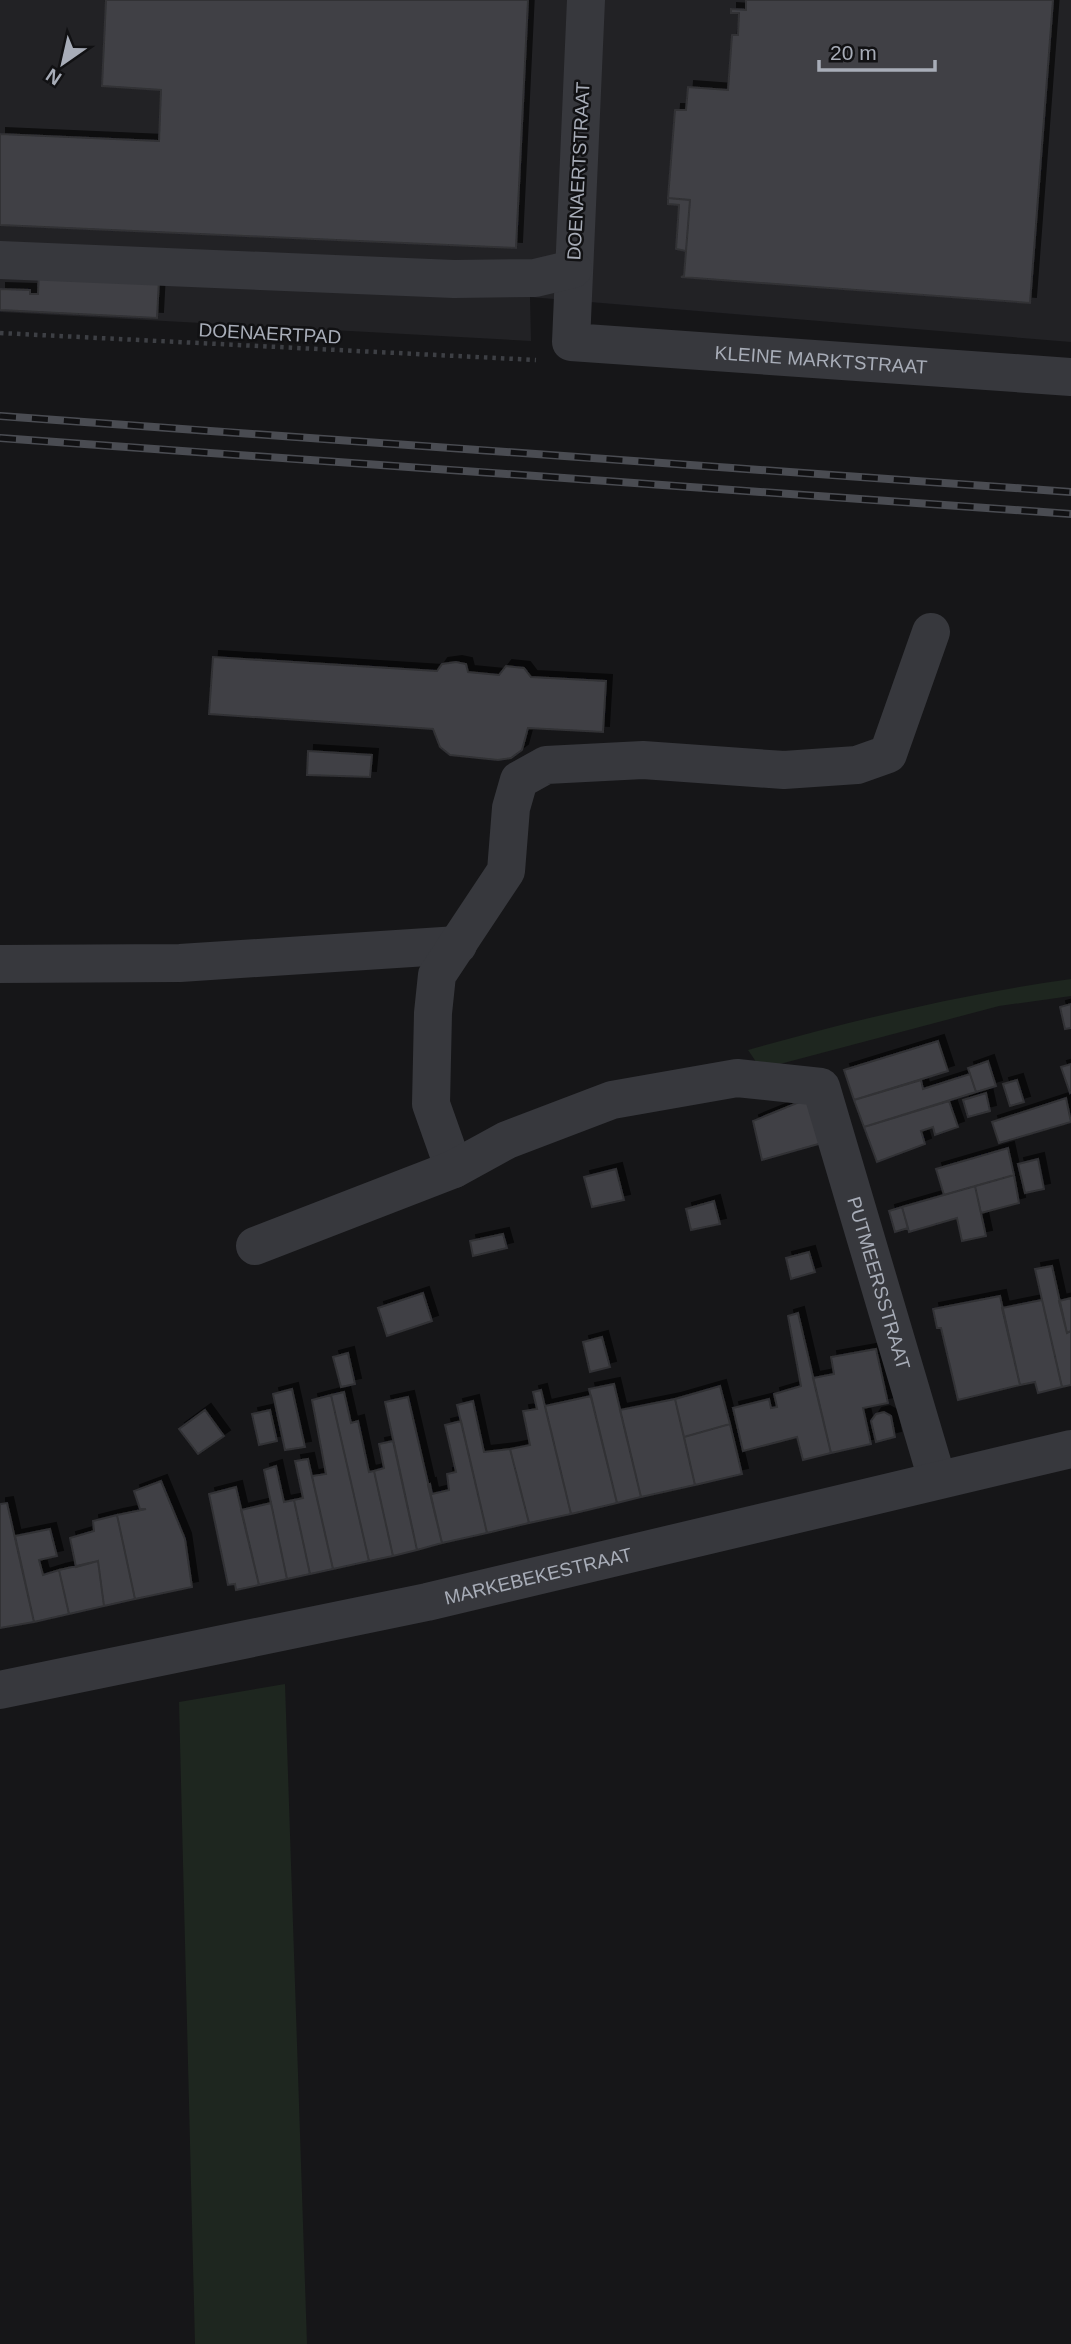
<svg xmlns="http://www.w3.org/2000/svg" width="1071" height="2344" viewBox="0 0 1071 2344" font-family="Arial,sans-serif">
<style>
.built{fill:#222225}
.green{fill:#1e261f}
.building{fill:#404145;stroke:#303034;stroke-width:2;filter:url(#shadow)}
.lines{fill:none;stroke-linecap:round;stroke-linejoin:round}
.path{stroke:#3d3f44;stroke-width:4.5;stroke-dasharray:3.5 5;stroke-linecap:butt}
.minor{stroke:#37383d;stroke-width:38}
.rail-casing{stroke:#4a4c52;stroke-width:8}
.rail{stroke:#111113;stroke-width:5;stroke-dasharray:16;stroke-linecap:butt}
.labels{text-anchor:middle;stroke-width:5;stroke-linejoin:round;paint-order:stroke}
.street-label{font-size:19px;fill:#a8adb8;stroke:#111113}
</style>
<defs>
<filter id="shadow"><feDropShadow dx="6" dy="-6" stdDeviation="0" flood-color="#0009"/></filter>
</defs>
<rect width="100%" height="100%" fill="#161618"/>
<path class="built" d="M0,0H1071V342L530,297L531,341L0,312Z"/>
<path class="green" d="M1071,979V996L999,1006L761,1069L748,1050C854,1020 962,994 1071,979Z
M285,1684L307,2344H195L179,1702Z"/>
<path class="building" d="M106,0H528L516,248L0,225V134L159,141L161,90L102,86Z
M746,0H1053L1030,303L681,277L684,276L690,200L668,198L675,110H686L688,87L728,90L732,35H738L739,13H731V9L746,10Z
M668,198L690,200L686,251L676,249L679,205L668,204Z
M39,271L159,280L157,318L0,310V289L30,290V294H38Z
M213,657L437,671L442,664L456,662L466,664L468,672L499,675L506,666L524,668L531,677L606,681L603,732L528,728L522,750L511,758L498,760L450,755L440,747L433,729L209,714Z
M308,751L372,755L370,777L307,775Z
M1071,1004V1028L1065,1029L1060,1007Z
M938,1041L948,1071L854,1100L844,1070Z
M988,1061L996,1086L976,1092L968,1068Z
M1071,1064V1092L1070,1093L1061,1067Z
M970,1074L976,1092L864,1127L854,1100L921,1080L923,1089Z
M1017,1080L1024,1102L1010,1106L1003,1084Z
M986,1093L990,1111L968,1117L963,1100Z
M809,1098L822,1143L762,1160L753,1121Z
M1066,1098L1071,1122L999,1143L992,1122Z
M949,1101L958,1127L935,1135L933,1127L921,1131L925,1144L877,1162L864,1127Z
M1008,1148L1014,1175L944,1195L936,1169Z
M1038,1159L1044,1189L1025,1193L1018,1164Z
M616,1169L624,1200L592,1207L584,1177Z
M1014,1175L1019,1203L981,1213L975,1186Z
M975,1186L986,1236L962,1241L957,1218L909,1232L902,1207Z
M714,1201L720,1224L691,1230L686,1209Z
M902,1207L908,1228L895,1232L889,1211Z
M503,1234L507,1248L473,1256L470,1241Z
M809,1252L815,1272L791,1279L786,1258Z
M1052,1266L1067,1333L1071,1331V1385L1062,1387L1035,1269Z
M423,1293L432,1321L387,1336L378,1308Z
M1000,1296L1020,1385L958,1400L941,1328H937L933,1309Z
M1071,1298V1331L1067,1333L1059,1301Z
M1042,1300L1062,1387L1038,1393L1035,1382L1020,1385L1002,1308Z
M798,1313L831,1453L803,1460L797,1437L743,1451L733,1408L769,1399L771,1408L777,1407L774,1394L801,1386L788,1316Z
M602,1337L610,1367L590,1372L583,1342Z
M876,1349L888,1403L863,1408L871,1444L831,1453L813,1378L834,1374L831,1357Z
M348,1353L355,1384L341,1387L333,1357Z
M614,1384L641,1497L617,1503L589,1389Z
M720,1386L730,1424L684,1437L675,1399Z
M292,1389L305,1447L285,1450L273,1394Z
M541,1390L571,1514L529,1523L510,1449L530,1445L523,1411L537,1409L533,1392Z
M344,1392L351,1423L358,1421L369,1472L374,1471L393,1556L369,1561L331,1395Z
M331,1395L369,1561L333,1569L312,1476L326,1474L312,1400Z
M591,1396L617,1503L571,1514L545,1406Z
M408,1397L442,1543L417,1550L385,1402Z
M675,1399L695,1485L641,1497L620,1410Z
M473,1401L484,1452L510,1449L529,1523L487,1533L457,1405Z
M205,1410L224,1436L198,1454L179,1429Z
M270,1410L277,1441L259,1445L252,1414Z
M884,1412L891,1416L895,1437L876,1442L871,1421L876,1414Z
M461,1421L487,1533L442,1543L428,1485L430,1484L432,1494L449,1490L447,1474L456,1472L445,1425Z
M730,1424L742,1474L695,1485L684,1437Z
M393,1441L417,1550L393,1556L374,1471L384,1468L379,1444Z
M308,1459L333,1569L310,1574L294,1500L303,1498L295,1461Z
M276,1466L284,1502L294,1500L310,1574L287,1579L264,1470Z
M161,1481L185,1539L192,1587L135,1599L117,1515L146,1509H140L134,1491Z
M236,1487L259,1585L236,1590L235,1584L228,1585L209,1494Z
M7,1503L34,1622L0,1628V1504Z
M271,1503L287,1579L259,1585L241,1510Z
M117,1515L135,1599L104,1606L98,1561L76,1567L70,1538L94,1531L93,1521Z
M50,1529L57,1556L39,1560L43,1575L59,1570L69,1614L34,1622L15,1536Z
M98,1561L104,1606L69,1614L59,1570Z"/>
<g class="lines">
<path class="path" d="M0,333L536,360"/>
<g class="minor">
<path id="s1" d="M586,0L571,342L1071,377"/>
<path d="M0,260L454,279L535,278L573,269"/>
<path d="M0,964L180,963L458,945"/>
<path d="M454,1169L431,1104L433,1013L437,975L506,871L511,808L519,780L546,765L643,760L784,770L857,765L888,754L931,632"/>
<path id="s2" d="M255,1246L454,1169L507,1140L612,1100L737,1078L821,1087L937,1479"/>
<path id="s3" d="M0,1690L427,1602L1071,1449"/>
</g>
<defs>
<path id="rail" d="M0,416L1071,492
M0,438L1071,514"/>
</defs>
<use href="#rail" class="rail-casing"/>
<use href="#rail" class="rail"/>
</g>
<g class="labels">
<g class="street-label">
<text transform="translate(578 171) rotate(-87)" y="7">DOENAERTSTRAAT</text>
<text transform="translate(270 333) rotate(3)" y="7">DOENAERTPAD</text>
<text dy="7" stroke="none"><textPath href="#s1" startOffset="593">KLEINE MARKTSTRAAT</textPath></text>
<text dy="7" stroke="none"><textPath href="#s2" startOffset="802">PUTMEERSSTRAAT</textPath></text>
<text dy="7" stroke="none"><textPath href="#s3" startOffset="550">MARKEBEKESTRAAT</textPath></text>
</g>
</g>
<g transform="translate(63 63) rotate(214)" stroke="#111113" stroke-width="5" paint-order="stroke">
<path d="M0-5L12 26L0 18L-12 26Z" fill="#a8adb8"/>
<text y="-10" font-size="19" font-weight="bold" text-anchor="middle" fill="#a8adb8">N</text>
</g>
<path d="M819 60v10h116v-10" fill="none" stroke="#a8adb8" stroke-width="3.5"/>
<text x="830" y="60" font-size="21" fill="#a8adb8" stroke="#111113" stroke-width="5" paint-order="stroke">20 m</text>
</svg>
